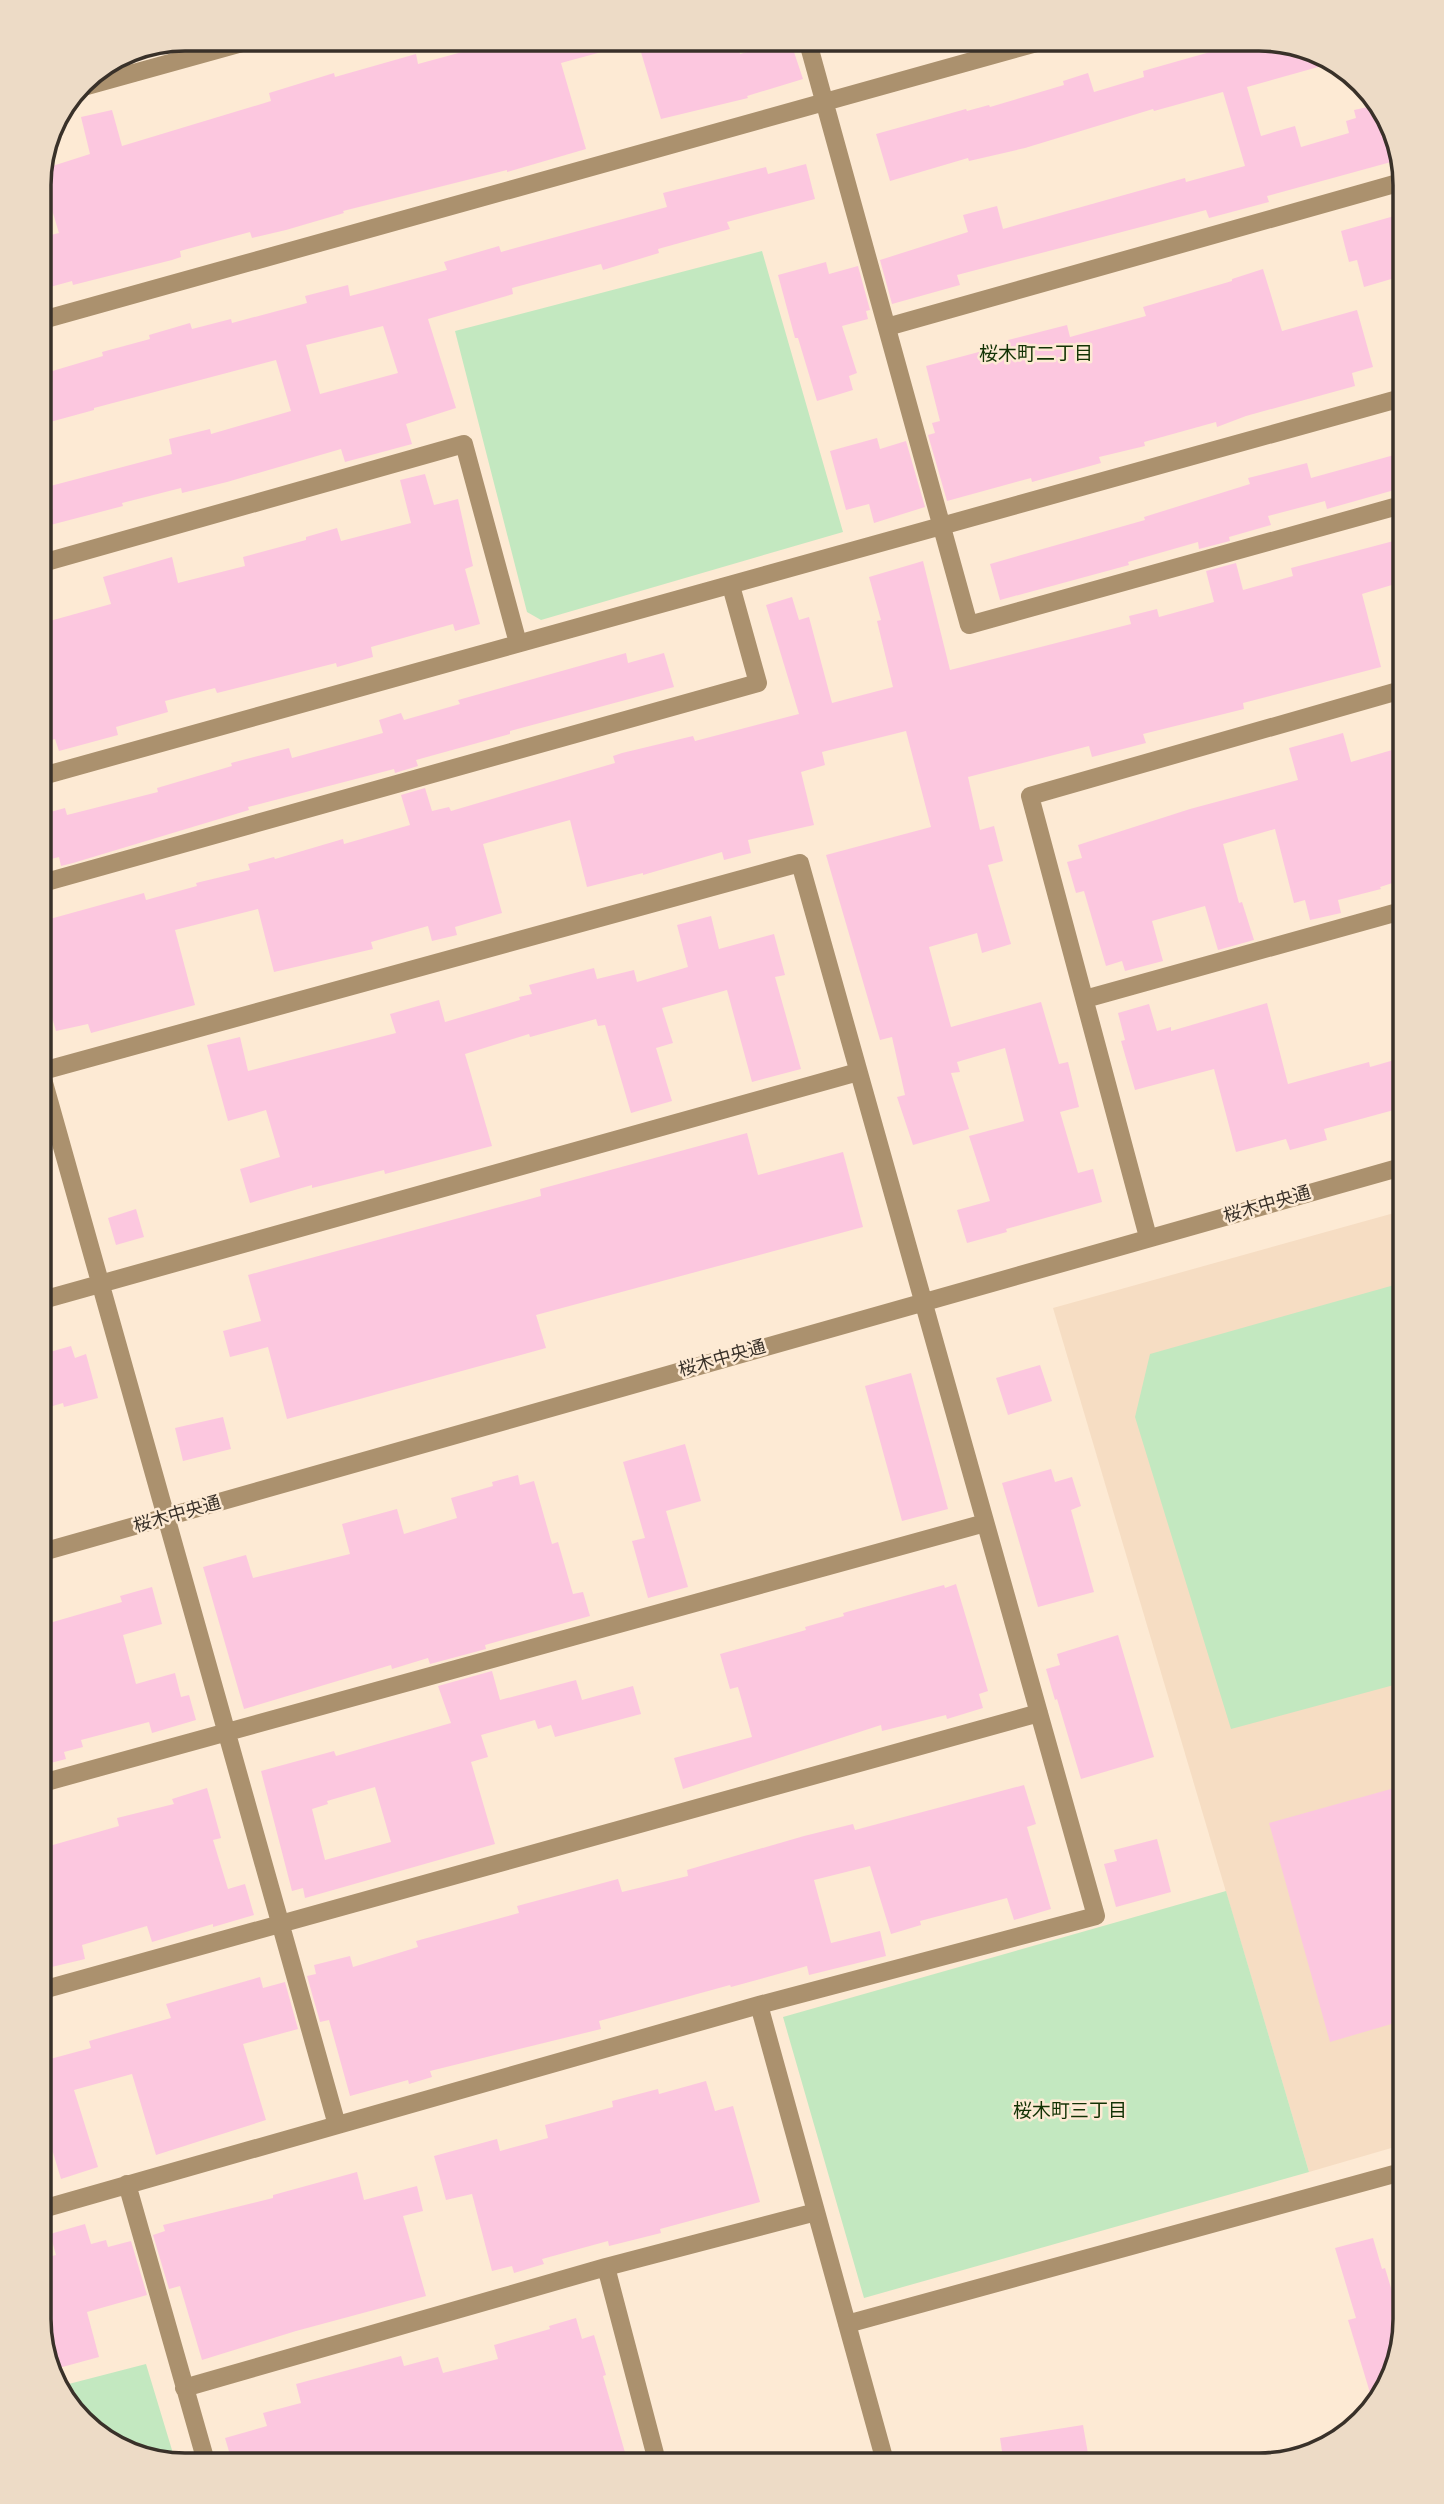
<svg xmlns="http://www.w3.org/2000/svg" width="1444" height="2504" viewBox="0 0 1444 2504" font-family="'Crimson Pro','Noto Sans JP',serif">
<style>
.built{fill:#f6ddc3}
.green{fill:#c3e8c0}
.building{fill:#fcc7df;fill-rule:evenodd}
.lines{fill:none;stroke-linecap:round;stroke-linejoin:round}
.minor{stroke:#ab916e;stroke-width:18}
.labels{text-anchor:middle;stroke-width:5;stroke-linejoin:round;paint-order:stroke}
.street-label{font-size:18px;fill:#393129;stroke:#fdead4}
.neighbourhood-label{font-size:19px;fill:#123204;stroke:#fdead4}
.rim{fill:none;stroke:#393129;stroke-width:3.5}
</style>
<rect width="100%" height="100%" fill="#fdead4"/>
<path class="built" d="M1405,1210V2144L1309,2172L1053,1308Z"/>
<path class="green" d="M762,251L843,532L541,620L527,612L455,331Z
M1405,1282V1682L1231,1729L1135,1417L1150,1354Z
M1226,1891L1309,2172L864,2298L783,2017Z
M146,2364L175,2460L168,2462L104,2441L57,2387Z"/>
<path class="building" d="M499,39H619L620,47L561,63L586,149L507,172V170L343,211L344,213L286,230L252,238L250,232L180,251L181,257L172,260L73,285L72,281L39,290V238L59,233L40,170L90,154L81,117L112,110L122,146L271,101L269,93L334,73L335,77L416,54L418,64L499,42Z
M637,39H738L740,54L790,40L803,79L747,96L748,98L661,119Z
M1256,39H1269L1336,62L1247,87L1261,136L1295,126L1301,147L1349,133L1346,121L1356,118L1354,110L1377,105L1391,121L1398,152L1389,154L1391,162L1267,196L1269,202L1209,218L1206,210L957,275L960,285L892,304L880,260L968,232L963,215L997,206L1003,229L1185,178L1186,182L1245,166L1223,92L1154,111L1153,109L1025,148L969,161L968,158L890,181L876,134L966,109L967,111L989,105L990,107L1064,85L1063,81L1088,73L1094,92L1144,77L1143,71Z
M806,164L815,199L727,222L730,229L658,249L659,253L603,270L601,264L512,288L513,294L428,319L456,408L406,424L412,444L345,462L341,449L227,482L182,493L181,488L122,503L123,506L39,528V489L172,454L169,439L210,429L211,434L291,411L276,360L94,408V410L39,425V375L103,356L102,352L150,339L149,335L190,323L192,329L231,319L232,323L307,303L305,296L348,285L350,296L373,290L447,270L444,262L499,246L501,252L667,207L663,193L766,167L768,174ZM383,326L398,373L320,394L306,345Z
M1398,215L1405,244V275L1364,287L1357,260L1349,262L1341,231Z
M826,262L829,274L858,266L870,310L866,311L868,319L842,326L857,373L849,376L853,390L817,401L798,338H795L778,275Z
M1263,269L1282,331L1357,310L1373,367L1352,373L1355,386L1246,416L1217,427L1216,422L1144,442L1145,446L1099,457L1101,463L1032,482L1031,478L947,501L928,435L935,433L932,423L940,421L926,366L1009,344L1008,340L1067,325L1070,337L1146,316L1143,307L1232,281V279Z
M877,438L880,449L906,441L925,507L874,523L869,504L846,510L830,451Z
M1405,452V487L1327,509L1325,501L1268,516L1271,525L1229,537L1230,541L1199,549L1198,542L1128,562L1129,565L1000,600L990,564L1145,520L1144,517L1250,484L1248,478L1307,463L1311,478Z
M425,474L434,505L458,499L473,566L465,569L480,624L455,631L453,624L371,647L373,657L337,667L336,663L217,693L215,688L165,701L168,712L116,727L118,735L59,751L55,739L39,743V624L111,604L103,577L172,557L178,583L245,566L243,557L306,540V537L337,528L341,541L411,523L400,480Z
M1405,538V581L1362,594L1381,667L1243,703L1244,709L1143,734L1146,743L1092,757L1089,746L968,777L980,830L994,826L1003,861L988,865L1011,944L982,953L977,933L929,947L951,1027L1041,1002L1059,1064L1068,1062L1079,1107L1060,1112L1078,1173L1093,1169L1102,1202L1006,1229L1007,1232L967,1243L957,1210L990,1201L969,1136L1024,1121L1005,1048L957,1062L960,1072L951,1073L969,1129L913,1145L897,1097L905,1095L892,1037L880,1040L826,855L931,827L906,731L822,752L825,765L801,772L814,825L748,840L751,853L724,860L722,852L643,875V873L587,887L570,820L483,844L502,913L455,927L457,935L432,941L428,926L371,942L373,949L274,972L258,909L175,930L195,1005L91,1033L88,1024L56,1031L39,972V922L144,893L146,900L197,886L196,883L250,870L248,864L274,857L275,859L343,839L344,844L410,825L401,795L425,788L432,811L449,807L451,811L615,763L613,756L622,753L693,736L695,741L799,714L766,605L792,597L799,620L809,617L832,703L893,687L877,621L881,620L869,577L923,561L950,670L1131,624L1129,616L1157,609L1159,617L1214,602L1206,571L1236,563L1243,590L1293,576L1291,568Z
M626,653L628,663L664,653L674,687L510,731V734L416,760L418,766L395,773L394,769L248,807L249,810L73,863L61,866L59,857L39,862V815L65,808L67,815L158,792L157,788L232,766L231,763L289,748L292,758L383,733L379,720L401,713L404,720L460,704L458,700Z
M1343,733L1351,762L1399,748L1405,770V879L1380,887L1381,889L1338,900L1341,913L1310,920L1305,900L1294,903L1275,829L1223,844L1239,903L1242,902L1254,940L1218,950L1205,906L1152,921L1163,961L1125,971L1122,961L1106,966L1084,891L1076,893L1067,862L1082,858L1078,845L1190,809L1298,780L1289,748Z
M711,916L719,949L774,934L785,975L775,977L801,1069L752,1082L727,990L662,1008L673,1043L656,1048L672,1101L631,1113L605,1025L598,1026L596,1019L530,1037L529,1034L465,1054L492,1146L385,1174L384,1170L312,1188V1185L250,1203L240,1169L280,1157L266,1110L228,1121L207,1045L240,1037L248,1071L396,1033L390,1014L439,1000L445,1022L520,1000L519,997L532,994L529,985L594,968L597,979L634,970L637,982L688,967L677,925Z
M1267,1003L1288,1084L1369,1062L1370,1067L1405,1057V1107L1324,1129L1327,1140L1290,1150L1286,1139L1236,1152L1214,1069L1135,1090L1121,1041L1125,1040L1118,1013L1149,1004L1157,1031L1171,1027V1031Z
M747,1133L758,1175L843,1152L863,1227L536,1315L546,1348L287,1419L268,1347L230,1357L223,1331L261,1321L248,1275L541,1196L540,1189Z
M136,1209L144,1237L116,1245L108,1218Z
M71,1346L75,1358L86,1354L98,1398L64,1407L63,1403L39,1410V1355Z
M1040,1365L1052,1401L1008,1415L996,1378Z
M911,1373L948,1509L902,1521L865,1386Z
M223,1417L231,1449L183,1461L175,1428Z
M685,1444L701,1501L666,1511L688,1587L648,1598L632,1541L645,1538L623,1462Z
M1051,1469L1055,1482L1072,1477L1081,1506L1071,1510L1094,1592L1038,1607L1002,1483Z
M518,1475L520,1485L534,1481L552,1544L558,1542L573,1594L583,1592L590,1616L485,1645L486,1649L430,1664L428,1658L392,1669L391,1665L244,1709L203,1567L246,1555L253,1578L350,1554L342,1524L397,1509L404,1534L457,1518L451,1498L493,1486L492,1482Z
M956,1584L988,1691L979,1694L983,1708L947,1719L946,1715L882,1731L881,1725L683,1789L674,1758L752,1737L738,1687L730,1689L720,1654L806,1630L805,1627L844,1616L843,1613L944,1585L945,1588Z
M152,1587L162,1624L123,1635L136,1684L175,1673L181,1697L189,1695L196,1720L152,1733L149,1722L81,1740L83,1747L64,1752L66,1759L39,1766V1626L122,1602L120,1596Z
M1118,1635L1154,1757L1081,1779L1057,1699L1055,1700L1046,1669L1060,1665L1057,1654Z
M492,1671L500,1700L576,1680L582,1700L633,1686L641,1714L555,1737L551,1725L538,1729L535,1720L481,1735L488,1757L471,1762L495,1844L305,1898L303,1888L292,1891L261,1771L334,1751L336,1756L451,1723L438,1686ZM375,1787L391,1842L325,1860L312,1809L328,1804L327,1801Z
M1024,1785L1036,1824L1027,1827L1051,1909L1014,1920L1007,1898L920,1921L921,1925L891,1934L870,1866L814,1880L831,1943L880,1931L886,1956L809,1975L807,1966L731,1987L730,1985L599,2021L601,2029L430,2071L432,2077L409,2084L408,2080L350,2096L329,2020L320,2022L307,1976L316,1974L314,1965L350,1956L353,1967L418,1947L416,1941L519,1913L517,1906L618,1879L622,1892L688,1876L687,1870L804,1836L853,1824L855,1830Z
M1398,1787L1405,1815V2020L1330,2042L1269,1823Z
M207,1788L221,1838L213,1840L228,1889L245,1884L254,1915L213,1927V1924L152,1942L147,1926L82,1945L85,1959L39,1970V1849L119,1826L117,1818L174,1804L172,1799Z
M1157,1839L1171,1892L1116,1907L1104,1864L1117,1861L1114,1850Z
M260,1977L263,1988L285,1982L298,2029L243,2044L266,2120L156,2155L132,2074L74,2090L98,2167L61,2179L39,2106V2062L91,2048L89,2041L171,2018L166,2004Z
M706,2081L715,2111L733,2106L760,2202L660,2229L661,2233L609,2246L608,2241L542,2259L544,2264L514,2273L512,2266L492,2271L472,2194L446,2200L434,2156L497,2139L500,2151L548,2138L545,2125L613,2107L612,2101L658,2089L659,2094Z
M357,2172L364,2200L417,2186L423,2211L403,2216L426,2296L296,2331L202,2360L180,2286L169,2289L153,2235L165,2231L163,2225L273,2198V2195Z
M85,2224L91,2244L106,2240L108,2247L131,2241L147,2295L87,2312L99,2357L55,2369L38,2309V2260L56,2255L50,2234Z
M1373,2238L1382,2269L1385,2268L1403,2328L1381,2400L1374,2406L1348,2320L1356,2318L1335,2248Z
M576,2318L582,2339L594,2335L606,2375L603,2376L626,2456L594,2465H233L225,2438L267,2426L263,2413L301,2403L296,2384L401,2356L404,2366L438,2357L443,2373L498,2359L494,2345L550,2329L549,2326Z
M1083,2425L1090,2465H1004L1000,2438Z"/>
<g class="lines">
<path class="minor" d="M807,39L969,625L1405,504
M76,89L257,39
M39,321L1051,39
M887,327L1405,181
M39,564L464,444L518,643
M39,777L1405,397
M39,884L758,683L731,586
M1085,999L1405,910
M39,1065L337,2125
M1148,1237L1030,796L1405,689
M39,1301L858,1072
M39,1553L1405,1166
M39,1784L985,1523
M39,1991L1039,1713
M759,2005L886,2465
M127,2184L207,2465
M39,2210L759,2005L1096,1916L800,863L39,1072
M606,2267L658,2465
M847,2324L1405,2171
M184,2388L606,2267L816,2212"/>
</g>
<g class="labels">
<g class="street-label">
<text transform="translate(1267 1204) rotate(-16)" y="6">桜木中央通</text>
<text transform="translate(722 1358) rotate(-16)" y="6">桜木中央通</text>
<text transform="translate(177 1514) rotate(-16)" y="6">桜木中央通</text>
</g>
<g class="neighbourhood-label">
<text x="1036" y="360">桜木町二丁目</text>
<text x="1070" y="2117">桜木町三丁目</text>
</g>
</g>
<path d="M0 0H1444V2504H0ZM185 51H1259A134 134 0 0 1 1393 185V2319A134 134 0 0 1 1259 2453H185A134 134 0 0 1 51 2319V185A134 134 0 0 1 185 51Z" fill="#eddbc6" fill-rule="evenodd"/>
<path class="rim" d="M185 51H1259A134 134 0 0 1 1393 185V2319A134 134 0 0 1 1259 2453H185A134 134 0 0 1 51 2319V185A134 134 0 0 1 185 51Z"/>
</svg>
